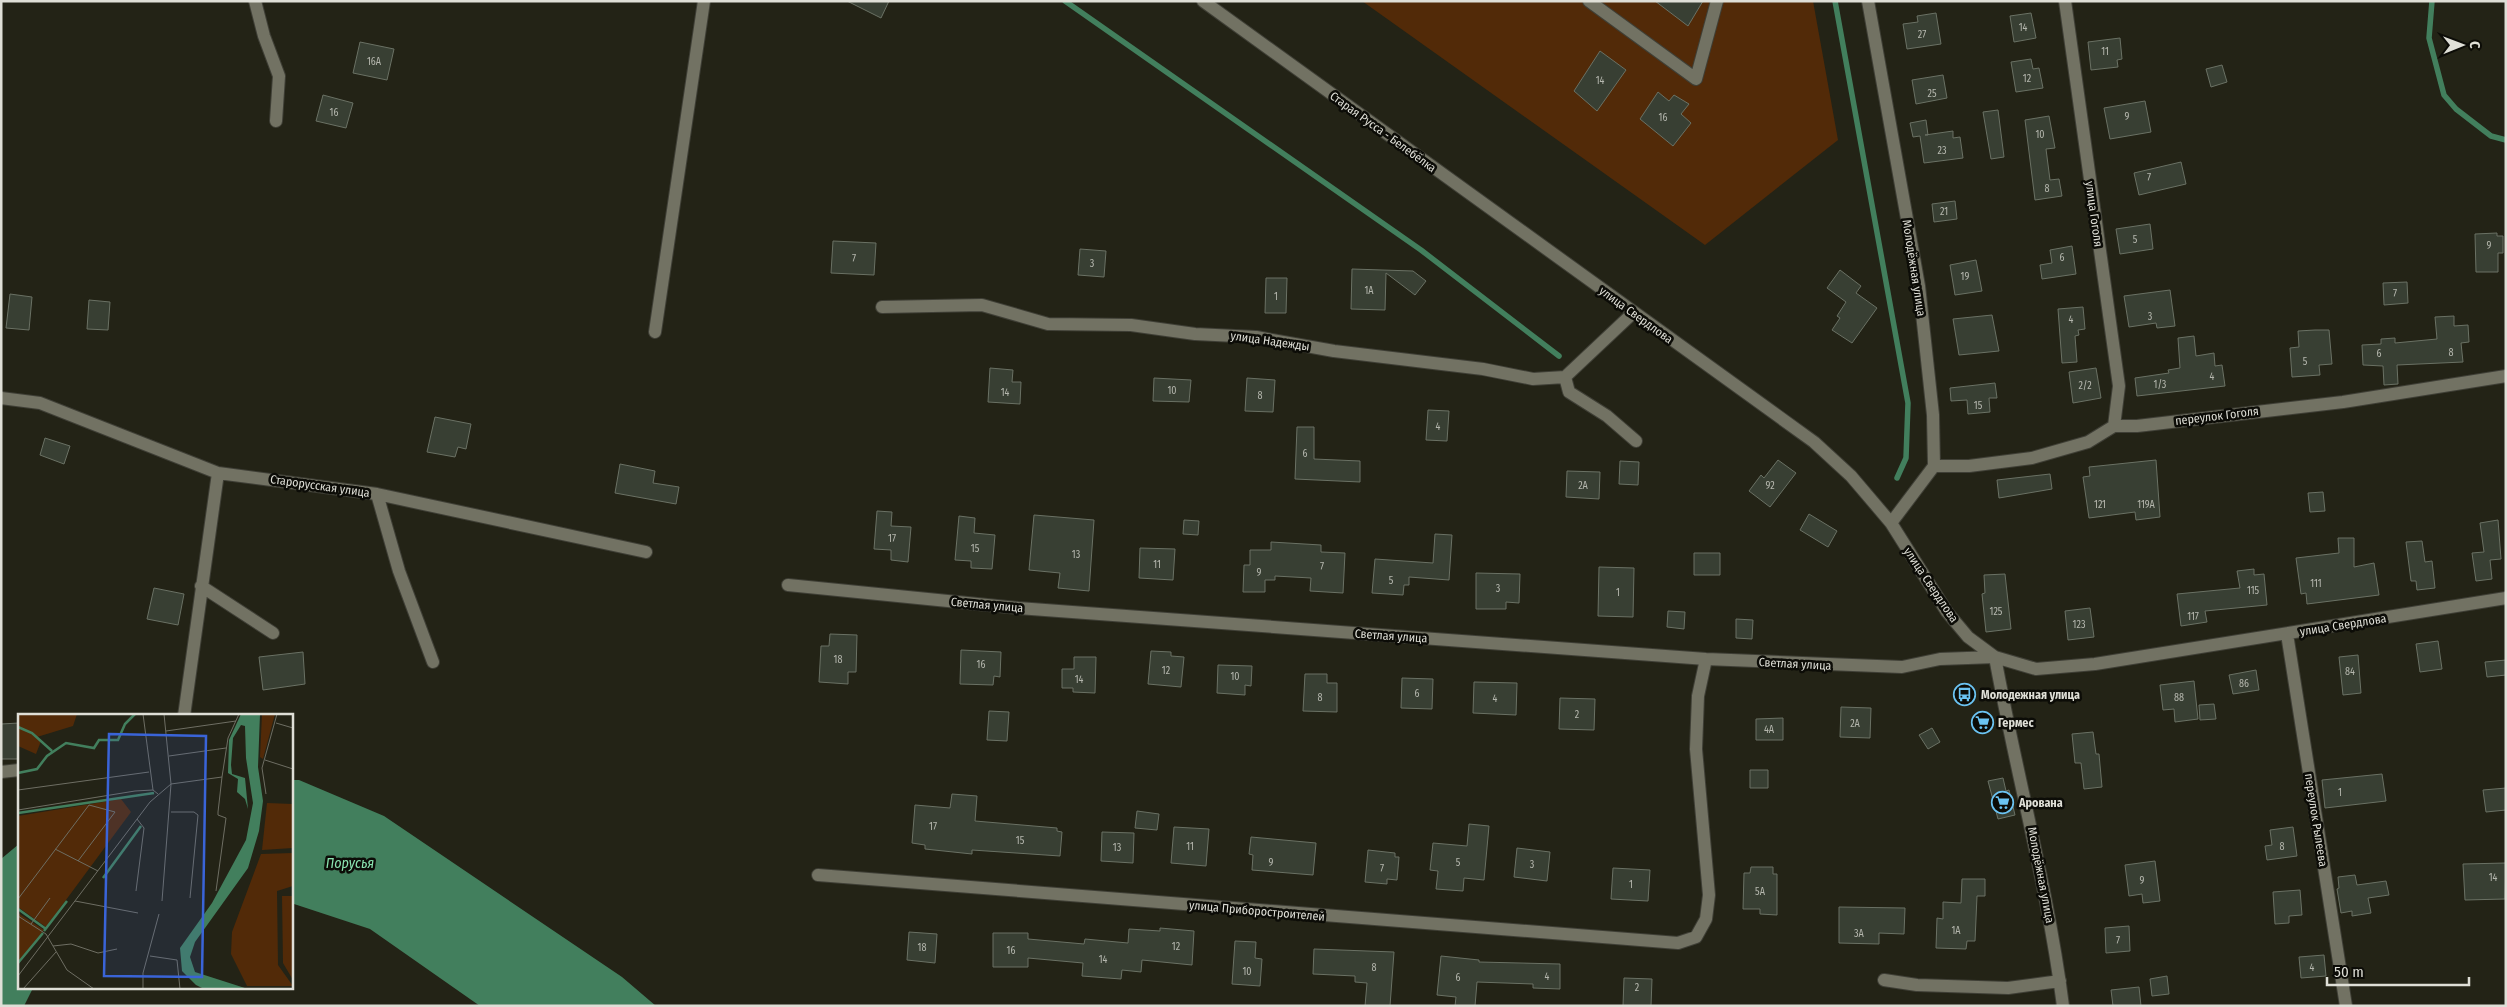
<svg xmlns="http://www.w3.org/2000/svg" width="2507" height="1007" viewBox="0 0 2507 1007" font-family="'Fira Sans Condensed',sans-serif">
<style>
.green{fill:#522a08}
.water{fill:#427f5d}
.lines{fill:none;stroke-linecap:round;stroke-linejoin:round}
.stream{stroke:#427f5d;stroke-width:5.5}
.building{fill:#383f33;stroke:#6a7164}
.minor-casing{stroke:#3f3f36;stroke-width:14}
.minor{stroke:#727263;stroke-width:12}
.labels{text-anchor:middle;stroke-width:5;stroke-linejoin:round;paint-order:stroke}
.number-label{font-size:10px;fill:#b5b7ae}
.street-label{font-size:12px;fill:#dfdfd7;stroke:#0c0c07}
.poi-label{font-size:12px;font-weight:bold;fill:#dfdfd7;stroke:#0c0c07;text-anchor:start}
.water-label{font-size:14px;font-style:italic;fill:#8ae4b0;stroke:#0c0c07}
.inset-river{fill:none;stroke:#427f5d;stroke-width:2.5}
.inset-road{fill:none;stroke:#6e6e63;stroke-width:1}
.view{fill:#3a64d8;fill-opacity:0.15;stroke:#3a64d8;stroke-width:2.5}
.inset-edge{fill:none;stroke:#dfdfd7;stroke-width:2.5}
</style>
<rect width="100%" height="100%" fill="#232316"/>
<path class="green" d="M1362,1H1813L1838,140L1705,245Z"/>
<path class="water" d="M291,780H299L384,816L622,977L656,1006H480L370,929L291,903Z
M19,844V988H33L24,1006H1V859Z"/>
<g class="lines">
<path class="stream" d="M1065,1L1421,250L1559,356
M1835,1L1908,403L1906,458L1897,478
M2432,1L2429,38L2444,95L2456,109L2491,136L2506,140"/>
</g>
<path class="building" d="M847,1H889L881,18Z
M1655,1H1703L1688,26Z
M1936,13L1941,44L1907,49L1903,24L1918,22L1917,16Z
M2031,13L2036,38L2014,42L2010,16Z
M2120,38L2122,59L2117,60L2118,67L2091,70L2088,42Z
M360,42L394,49L387,80L353,73Z
M1600,51L1626,70L1597,111L1574,91Z
M2031,59L2033,69L2039,68L2043,88L2016,92L2011,62Z
M2222,65L2227,82L2211,87L2206,69Z
M1943,75L1947,98L1916,104L1912,80Z
M1658,92L1669,101L1674,95L1689,104L1681,114L1691,123L1673,146L1640,119Z
M323,95L353,103L346,128L316,121Z
M2145,101L2151,132L2110,139L2104,108Z
M1998,110L2004,157L1991,159L1983,112Z
M2049,116L2055,148L2046,149L2050,180L2059,179L2062,196L2035,200L2025,120Z
M1926,120L1928,135H1925L1953,131V138L1960,137L1963,158L1924,163L1920,136L1913,137L1910,123Z
M2181,162L2186,184L2139,195L2134,173Z
M1955,201L1957,219L1934,222L1932,204Z
M2150,224L2153,249L2120,254L2116,229Z
M2497,233V236H2503V253H2498V272H2476L2475,234Z
M833,241L876,243L874,275L831,273Z
M2072,246L2076,274L2042,279L2040,265L2052,263L2050,250Z
M1080,249L1106,251L1104,277L1078,275Z
M1976,260L1982,291L1955,295L1950,265Z
M1352,269L1413,271L1426,281L1415,295L1386,273L1385,310L1351,309Z
M1840,270L1861,286L1856,293L1877,308L1852,343L1832,330L1840,318L1837,316L1846,302L1827,288Z
M1266,278H1287L1286,313H1265Z
M2407,282L2408,303L2384,305L2383,283Z
M2170,290L2175,326L2157,328L2156,323L2129,327L2124,296Z
M10,294L32,297L29,330L6,328Z
M89,300L110,302L108,330L87,329Z
M2083,307L2085,329L2078,330L2079,335L2075,336L2077,362L2062,363L2058,309Z
M1992,315L1999,351L1959,355L1953,319Z
M2454,316V326L2468,325L2469,342L2461,343L2463,362L2397,365L2398,384L2384,385L2383,366L2363,365L2362,345L2381,344V339L2395,338V343L2437,339L2435,317Z
M2315,330H2329L2332,364L2319,365L2320,375L2292,377L2290,348L2299,347L2298,331Z
M2194,336L2196,356L2214,353L2215,366L2222,365L2225,386L2137,396L2135,378L2169,373L2168,370L2180,368L2178,338Z
M990,368L1013,370L1012,382H1021L1020,404L988,402Z
M2096,368L2101,398L2073,403L2069,372Z
M1154,378L1191,380L1189,402L1153,401Z
M1247,378L1275,380L1273,412L1245,411Z
M1995,383L1997,398H1989L1990,412L1968,414L1967,400L1951,401L1950,388Z
M1428,410L1449,411L1447,441L1426,440Z
M435,417L471,424L466,449L458,447L455,457L427,452Z
M1297,427H1314V459L1360,461V482L1295,479Z
M45,438L70,446L64,464L40,455Z
M1778,460L1796,473L1770,507L1749,491L1761,475L1764,478Z
M2156,460L2160,517L2136,520L2135,512L2089,518L2083,477L2090,476L2089,467Z
M1620,461L1639,462L1638,485L1619,484Z
M620,464L655,471L653,483L679,487L676,504L615,493Z
M1567,471L1600,472L1599,499L1566,497Z
M2050,474L2052,489L1999,498L1997,480Z
M2323,492L2325,511L2310,512L2308,493Z
M877,511L892,512L891,526L911,527L908,562L891,560V550L874,549Z
M1809,514L1837,531L1828,547L1800,530Z
M1034,515L1094,520L1089,591L1058,588L1060,573L1029,570Z
M959,516L975,518L974,533L995,535L992,569L971,568V561L955,560Z
M1184,520L1199,521L1198,535L1183,534Z
M2498,520L2501,559L2490,560L2492,579L2476,581L2472,553L2484,552L2480,523Z
M1435,534L1452,535L1449,580L1409,577V585H1404L1403,595L1372,593L1375,559L1433,563Z
M2338,538H2354V567L2374,563L2379,595L2307,604L2306,593L2301,594L2296,558L2339,553Z
M2422,541L2425,562L2432,561L2435,588L2417,590L2416,581H2411L2406,542Z
M1271,542L1321,545V552L1345,553L1343,593L1310,591L1311,578L1275,576V580H1265V592H1243L1244,565H1250V550H1271Z
M1140,548L1175,549L1173,580L1139,578Z
M1694,553H1720V575H1694Z
M1599,567L1634,568L1633,617L1598,616Z
M2254,569V575L2264,574L2267,605L2205,611L2207,622L2181,626L2177,594L2240,588L2237,571Z
M1476,573L1520,574L1519,603L1506,602V609H1476Z
M2005,574L2011,629L1986,632L1982,594L1985,593L1984,575Z
M154,588L184,594L178,625L147,619Z
M2090,608L2094,637L2068,640L2065,611Z
M1668,611L1685,612L1684,629L1667,627Z
M1736,619L1753,620L1752,639L1736,638Z
M830,634L857,635L856,672H848V684L819,682L821,646H829Z
M2438,641L2442,669L2420,672L2416,644Z
M961,650L1001,652L1000,677L994,676L993,685L960,684Z
M1151,651L1171,652V656L1184,657L1181,687L1148,684Z
M303,652L305,684L263,690L259,657Z
M2358,655L2361,693L2343,695L2339,657Z
M1074,657H1096L1095,693L1073,692V688H1062V669H1074Z
M2506,660V675L2487,677L2485,662Z
M1218,665L1252,666L1251,686L1245,685V695L1217,693Z
M2256,670L2259,690L2233,694L2229,675Z
M1305,674H1327V683H1337V712L1303,711Z
M1402,678L1433,679L1432,709L1401,708Z
M2194,681L2198,719L2175,722L2174,709L2163,710L2160,685Z
M1474,682L1517,683L1516,715L1473,713Z
M1560,698L1595,699L1594,730L1559,729Z
M2214,704L2216,719L2200,720L2199,705Z
M1841,707L1871,708L1870,738L1840,737Z
M989,711L1009,712L1007,741L987,740Z
M1783,718V740H1756V719Z
M19,723V759H1V724Z
M1932,728L1940,742L1928,749L1919,735Z
M2093,732L2096,754H2099L2102,787L2084,789L2081,763H2075L2072,734Z
M1750,770H1768V788H1750Z
M2382,774L2386,801L2325,808L2322,780Z
M2003,778L2006,791L2009,790L2015,815L1998,819L1988,781Z
M2506,788V810L2486,812L2483,790Z
M952,794L977,796L975,821L1057,828V831L1062,832L1060,856L972,850V854L925,849V845L912,843L915,805L950,808Z
M1137,811L1159,814L1157,830L1135,828Z
M1469,824L1489,826L1484,880L1464,878L1463,891L1436,889L1438,871L1430,870L1433,843L1467,846Z
M1174,827L1209,829L1206,866L1171,863Z
M2293,827L2297,856L2267,860L2265,846L2272,845L2270,830Z
M1102,832L1134,833L1133,863L1101,861Z
M1251,837L1316,843L1313,875L1252,870L1253,855L1249,854Z
M1517,848L1550,852L1547,881L1514,877Z
M1368,850L1395,853V857H1399L1397,880L1387,879V884L1365,882Z
M2155,861L2160,901L2143,903L2142,894L2129,896L2125,865Z
M2506,863L2505,899L2465,900L2463,864Z
M1751,867H1773V874H1777V915L1760,914V909H1743L1744,873H1750Z
M1613,868L1650,870L1648,901L1611,899Z
M2355,875L2357,885L2386,881L2389,895L2368,898L2371,913L2352,916V911L2341,913L2337,889L2339,888L2338,877Z
M1962,879H1985V896H1977L1975,941H1967L1966,949L1936,948L1937,918L1943,919V902L1961,903Z
M2300,890L2302,915L2289,916V923L2275,924L2273,892Z
M1839,907L1905,908L1904,934L1879,933V944L1839,943Z
M2129,926L2130,951L2106,953L2105,928Z
M1160,928L1194,931L1192,965L1142,960L1141,972L1122,970L1121,979L1082,976L1083,963L1028,958V967H993V933H1028V939L1084,944L1085,939L1128,943L1129,929L1160,931Z
M909,932L937,934L935,963L907,960Z
M1235,941L1256,942L1255,958L1262,959L1260,986L1232,984Z
M1314,949L1394,952L1390,1006H1365L1367,983L1355,982V976L1313,974Z
M2324,955L2326,976L2301,978L2299,957Z
M1441,956L1479,960V962L1560,964V989L1533,988V984L1477,982L1475,1006H1455L1456,997L1437,995Z
M2167,976L2169,994L2152,996L2150,979Z
M1624,978L1652,979L1651,1006H1623Z
M2139,987L2141,1006H2113L2111,990Z"/>
<g class="lines">
<defs>
<path id="minor" d="M255,1L264,36L279,76L276,121
M1203,1L1814,442L1851,476L1891,523L1947,612L1968,637L1995,657L2036,669L2095,664L2506,598
M1589,1L1696,79L1717,1
M1868,1L1919,286L1933,415L1934,466L1891,523
M2065,1L2119,386L2114,426
M882,307L982,305L1048,324L1131,325L1195,334L1256,337L1334,351L1483,369L1533,379L1565,377L1633,313
M655,332L704,1
M1565,377L1569,392L1607,416L1636,441
M1,398L40,403L218,473L377,494L646,552
M1934,466H1969L2032,458L2088,442L2114,426H2137L2343,402L2506,376
M377,494L399,571L433,662
M788,585L1018,608L1706,659L1902,667L1940,659L1995,657C2016,773 2048,888 2063,1006
M201,586L273,633
M2287,634L2346,1006
M184,716L218,473
M1,772L19,770
M818,875L1678,943L1696,937L1706,919L1709,895L1696,749L1698,696L1706,659
M1884,980L1917,985L2008,988L2060,981"/>
</defs>
<use href="#minor" class="minor-casing"/>
<use href="#minor" class="minor"/>
</g>
<defs>
<symbol id="bus-ring" viewBox="-11 -11 22 22"><circle r="9.5" fill="#0c0c07" stroke="#6bc3f2" stroke-width="1.5"/><path d="M-5-6H5V4H4V6H2V4H-2V6H-4V4H-5ZM-3.5-4V0h7V-4ZM-3.5 1.2v1.5H-2V1.2ZM2 1.2v1.5H3.5V1.2Z" fill="#6bc3f2"/></symbol>
<symbol id="supermarket-ring" viewBox="-11 -11 22 22"><circle r="9.5" fill="#0c0c07" stroke="#6bc3f2" stroke-width="1.5"/><path d="M-6-5.5h2.5l.6 2H6L4.5 2H-2.5L-4.4-4H-6ZM-1.5 3.2a1.3 1.3 0 1 0 .1 0ZM3 3.2a1.3 1.3 0 1 0 .1 0Z" fill="#6bc3f2"/></symbol>
</defs>
<g fill-rule="evenodd">
<use href="#bus-ring" x="1952" y="682" width="25" height="25"/>
<use href="#supermarket-ring" x="1970" y="710" width="25" height="25"/>
<use href="#supermarket-ring" x="1990" y="790" width="25" height="25"/>
</g>
<g class="labels">
<g class="number-label">
<text x="2023" y="31">14</text>
<text x="1922" y="38">27</text>
<text x="2105" y="55">11</text>
<text x="374" y="65">16А</text>
<text x="2027" y="82">12</text>
<text x="1600" y="84">14</text>
<text x="1932" y="97">25</text>
<text x="334" y="116">16</text>
<text x="2127" y="120">9</text>
<text x="1663" y="121">16</text>
<text x="2040" y="138">10</text>
<text x="1942" y="154">23</text>
<text x="2149" y="181">7</text>
<text x="2047" y="192">8</text>
<text x="1944" y="215">21</text>
<text x="2135" y="243">5</text>
<text x="2489" y="249">9</text>
<text x="2062" y="261">6</text>
<text x="854" y="262">7</text>
<text x="1092" y="267">3</text>
<text x="1965" y="280">19</text>
<text x="1369" y="294">1А</text>
<text x="2395" y="297">7</text>
<text x="1276" y="300">1</text>
<text x="2150" y="320">3</text>
<text x="2071" y="323">4</text>
<text x="2451" y="356">8</text>
<text x="2379" y="357">6</text>
<text x="2305" y="365">5</text>
<text x="2212" y="380">4</text>
<text x="2160" y="388">1/3</text>
<text x="2085" y="389">2/2</text>
<text x="1172" y="394">10</text>
<text x="1005" y="396">14</text>
<text x="1260" y="399">8</text>
<text x="1978" y="409">15</text>
<text x="1438" y="430">4</text>
<text x="1305" y="457">6</text>
<text x="1583" y="489">2А</text>
<text x="1770" y="489">92</text>
<text x="2100" y="508">121</text>
<text x="2146" y="508">119А</text>
<text x="892" y="542">17</text>
<text x="975" y="552">15</text>
<text x="1076" y="558">13</text>
<text x="1157" y="568">11</text>
<text x="1322" y="570">7</text>
<text x="1259" y="576">9</text>
<text x="1391" y="584">5</text>
<text x="2316" y="587">111</text>
<text x="1498" y="592">3</text>
<text x="2253" y="594">115</text>
<text x="1618" y="596">1</text>
<text x="1996" y="615">125</text>
<text x="2193" y="620">117</text>
<text x="2079" y="628">123</text>
<text x="838" y="663">18</text>
<text x="981" y="668">16</text>
<text x="1166" y="674">12</text>
<text x="2350" y="675">84</text>
<text x="1235" y="680">10</text>
<text x="1079" y="683">14</text>
<text x="2244" y="687">86</text>
<text x="1417" y="697">6</text>
<text x="1320" y="701">8</text>
<text x="2179" y="701">88</text>
<text x="1495" y="702">4</text>
<text x="1577" y="718">2</text>
<text x="1855" y="727">2А</text>
<text x="1769" y="733">4А</text>
<text x="2340" y="796">1</text>
<text x="933" y="830">17</text>
<text x="1020" y="844">15</text>
<text x="1190" y="850">11</text>
<text x="2282" y="850">8</text>
<text x="1117" y="851">13</text>
<text x="1271" y="866">9</text>
<text x="1458" y="866">5</text>
<text x="1532" y="868">3</text>
<text x="1382" y="872">7</text>
<text x="2493" y="881">14</text>
<text x="2142" y="884">9</text>
<text x="1631" y="888">1</text>
<text x="1760" y="895">5А</text>
<text x="1956" y="934">1А</text>
<text x="1859" y="937">3А</text>
<text x="2118" y="944">7</text>
<text x="1176" y="950">12</text>
<text x="922" y="951">18</text>
<text x="1011" y="954">16</text>
<text x="1103" y="963">14</text>
<text x="1374" y="971">8</text>
<text x="2312" y="971">4</text>
<text x="1247" y="975">10</text>
<text x="1547" y="980">4</text>
<text x="1458" y="981">6</text>
<text x="1637" y="991">2</text>
</g>
<g class="street-label">
<text transform="translate(1383 132) rotate(36)" y="4">Старая Русса - Белебёлка</text>
<text transform="translate(2094 214) rotate(82)" y="4">улица Гоголя</text>
<text transform="translate(1914 268) rotate(81)" y="4">Молодёжная улица</text>
<text transform="translate(1636 315) rotate(36)" y="4">улица Свердлова</text>
<text transform="translate(1270 341) rotate(8)" y="4">улица Надежды</text>
<text transform="translate(2217 416) rotate(-7)" y="4">переулок Гоголя</text>
<text transform="translate(320 486) rotate(8)" y="4">Старорусская улица</text>
<text transform="translate(1931 585) rotate(56)" y="4">улица Свердлова</text>
<text transform="translate(987 605) rotate(5)" y="4">Светлая улица</text>
<text transform="translate(2343 625) rotate(-9)" y="4">улица Свердлова</text>
<text transform="translate(1391 636) rotate(4)" y="4">Светлая улица</text>
<text transform="translate(1795 664) rotate(3)" y="4">Светлая улица</text>
<text transform="translate(2316 820) rotate(81)" y="4">переулок Рылеева</text>
<text transform="translate(2041 875) rotate(79)" y="4">Молодёжная улица</text>
<text transform="translate(1257 911) rotate(5)" y="4">улица Приборостроителей</text>
</g>
<g class="poi-label">
<text x="1981" y="699">Молодежная улица</text>
<text x="1998" y="727">Гермес</text>
<text x="2019" y="807">Арована</text>
</g>
<g class="water-label">
<text x="350" y="868">Порусья</text>
</g>
</g>
<g transform="translate(18 714)">
<rect width="275" height="275" fill="#232316"/>
<path d="M0,0H59L55,12L19,23L23,27L18,40L0,32ZM244,0H257L245,45L242,43ZM103,85L113,98L28,213L0,193V102ZM249,89L275,90V134L244,136ZM275,139V172L259,177L260,251L275,272H229L213,240L214,218L243,140ZM264,182H275V266L265,249ZM0,199L26,216L0,248Z" fill="#522a08"/>
<path d="M223,0H242L240,53L245,87L241,117L230,154L177,228L172,243L177,258L230,275H186L178,271L164,257L162,234L194,189L228,126L235,89L228,44L227,12L223,11L215,24L213,51L214,60L227,64L230,95L227,85L219,78L220,65L210,59L211,26Z" fill="#427f5d"/>
<path class="inset-river" d="M0,13L14,19L34,37M0,59L19,55L29,42L48,29L76,34L81,26H100L107,10L117,0M0,99L136,79M85,164L123,112M0,195L28,215M26,217L49,187M0,249L25,219"/>
<path class="inset-road" d="M125,0L135,76M258,9L275,14M148,17L218,7M151,42L208,34M247,46L275,55M0,76L131,58M248,80L244,54L259,0M0,96L117,77L135,76L140,80M153,98H176L180,101L172,184M37,135L80,157M118,177L126,114L119,105M198,177L208,104L200,101V98L204,63L210,24L221,0M0,185L71,91L97,98L60,147M57,187L120,199M144,187L153,70L204,63M0,202L28,220L49,256L76,275M13,210L32,184M35,232L53,230L80,239L99,235M132,242L159,246L162,275M0,262L132,88L153,70L146,0M5,275L38,238M125,275V259L141,200"/>
<path class="view" d="M91,20L188,22L184,263L86,262Z"/>
<rect width="275" height="275" class="inset-edge"/>
</g>
<rect width="2507" height="1007" fill="none" stroke="#dfdfd7" stroke-width="5"/>
<g transform="translate(2462 45) rotate(89)" stroke="#0c0c07" stroke-width="4" paint-order="stroke">
<path d="M0-4L9 19L0 12L-9 19Z" fill="#dfdfd7"/>
<text y="-8" font-size="14" font-weight="bold" text-anchor="middle" fill="#dfdfd7">С</text>
</g>
<path d="M2327 977v8h142v-8" fill="none" stroke="#dfdfd7" stroke-width="2.5"/>
<text x="2334" y="977" font-size="15" fill="#dfdfd7" stroke="#0c0c07" stroke-width="4" paint-order="stroke">50 m</text>
</svg>
